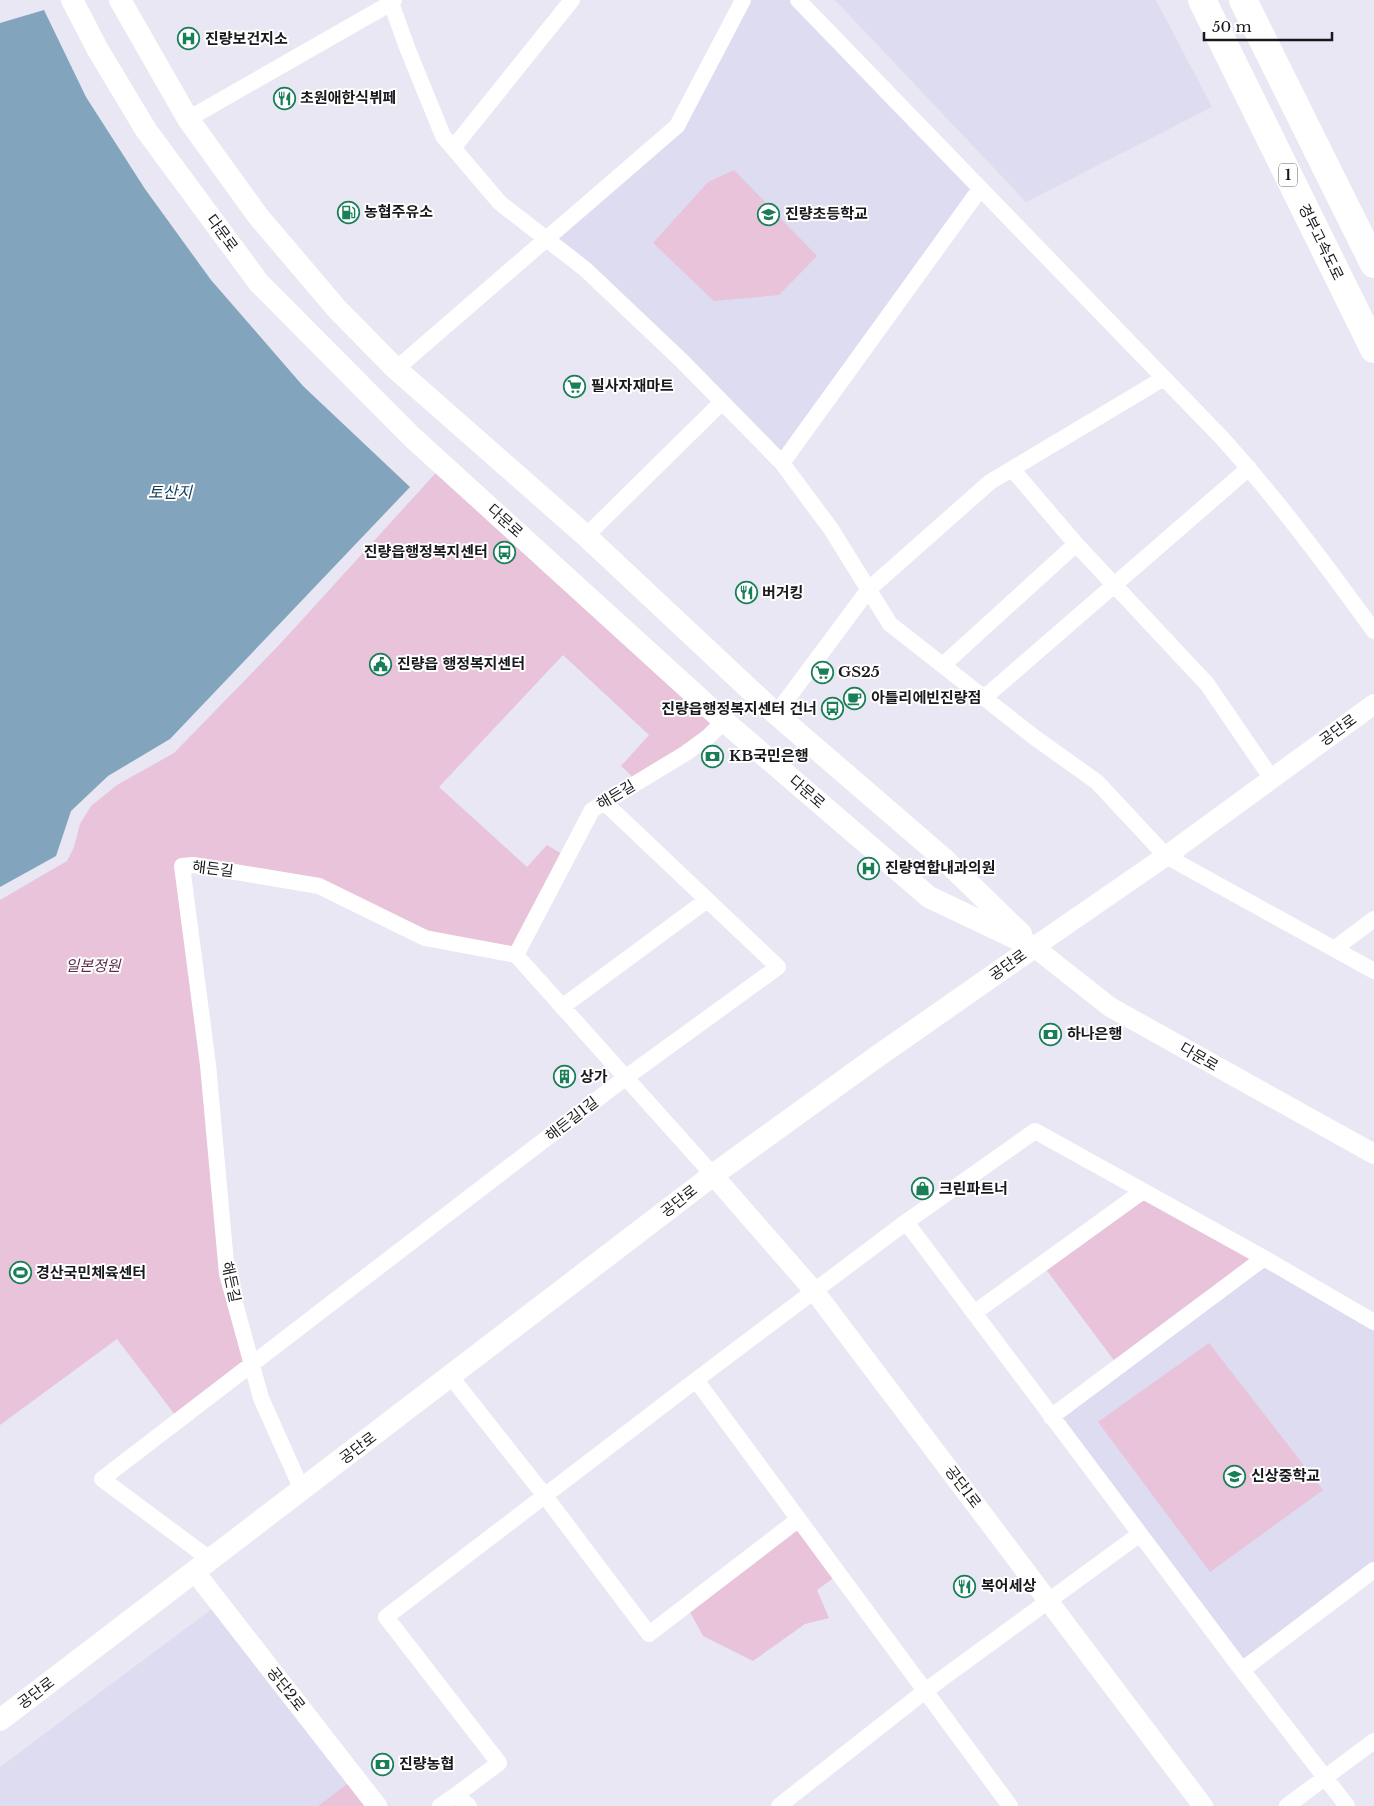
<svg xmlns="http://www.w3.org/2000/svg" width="1374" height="1806" viewBox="0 0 1374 1806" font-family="'Libre Baskerville','Noto Sans KR',serif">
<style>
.built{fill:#dedcf0}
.green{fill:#e8c3d9}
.water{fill:#82a4bc}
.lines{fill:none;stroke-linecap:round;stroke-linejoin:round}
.minor{stroke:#fff;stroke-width:16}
.tertiary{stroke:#fff;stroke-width:20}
.secondary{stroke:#fff;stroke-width:22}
.motorway{stroke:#fff;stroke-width:28}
.labels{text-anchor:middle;stroke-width:4;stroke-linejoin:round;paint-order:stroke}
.shield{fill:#fff;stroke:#5e5e61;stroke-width:1}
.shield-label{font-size:14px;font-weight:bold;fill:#19191d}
.poi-label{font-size:15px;font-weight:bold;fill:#19191d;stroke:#fff;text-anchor:start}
.street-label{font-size:15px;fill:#19191d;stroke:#fff}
.park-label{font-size:15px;font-style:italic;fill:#5e2e4d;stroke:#fff}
.water-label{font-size:16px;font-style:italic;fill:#103c56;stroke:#fff}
</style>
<rect width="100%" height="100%" fill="#e8e7f3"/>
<path class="built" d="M743,0H798L980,189L782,463L546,239L677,126Z
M835,0H1156L1212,107L1026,202Z
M1264,1258L1374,1322V1571L1242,1670L1051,1417Z
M220,1603L355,1778L318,1806H0V1767Z"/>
<path class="green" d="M734,170L817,256L779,295L714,301L653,243L708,182Z
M443,465L724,721L638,782L621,766L649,735L563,655L439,787L527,867L547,845L567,857L516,955L425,938L319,886L182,866L227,1274L252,1365L179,1420L117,1339L0,1425V900L67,861L74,847L80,824L91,806L117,785L174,753L280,644Z
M1143,1191L1264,1258L1119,1367L1042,1264Z
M1209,1343L1323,1490L1210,1572L1098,1422Z
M799,1519L839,1574L817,1590L829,1618L805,1624L753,1661L703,1636L686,1605Z
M355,1778L376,1806H318Z"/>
<path class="water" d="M44,10L86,97L145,189L211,280L303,386L410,487L170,739L108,776L71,811L56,856L0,887V23Z"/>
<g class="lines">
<path class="minor" d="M390,0L408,50L443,136L500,203L585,269L682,361L782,463L831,529L890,624L1034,737L1097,782L1166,856L1374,971
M798,0L1222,438C1277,499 1326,565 1374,631
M188,119L391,3L394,0
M453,148L572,0
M396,369L677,126L743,0
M782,463L980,189
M1012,469L1076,544L1207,684L1272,779
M586,536L722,402
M943,665L1076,544
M985,697L1249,468
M776,714L869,589L990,482L1164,378
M1334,949L1374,919
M516,955L592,810L686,753L708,737L724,721
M516,955L713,1175
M562,1007L707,900
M974,1313L1143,1191
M451,1377L545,1496L649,1634L799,1519
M696,1380L1010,1806
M1051,1417L1264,1258
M302,1490L261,1398L227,1274L208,1065L182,866L193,865L319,886L425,938L516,955
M211,1560L102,1479L625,1078L778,967L605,803
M1242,1670L1374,1570
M440,1806L456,1795
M469,1806L456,1795L499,1763L386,1617L696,1380L906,1222
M779,1806L925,1691L1140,1534
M1287,1806L1374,1741
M1347,1806L1242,1670L906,1222L1035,1131L1264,1258L1374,1322"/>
<path class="tertiary" d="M1374,704L1166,856L1034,947L1110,1007L1374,1154
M713,1175L815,1292L1203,1806
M195,1572L377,1806"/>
<path class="secondary" d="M72,0L98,50L146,130L259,283L412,437L724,721L929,897L1034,947
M120,0L188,119L258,216L337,309L396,369L586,536L776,714L943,858L1021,934
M0,1720L713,1175L875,1058L1034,947"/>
<path class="motorway" d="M1202,0L1374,349
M1243,0L1374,264"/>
</g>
<defs>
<symbol id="hospital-ring" viewBox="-11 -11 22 22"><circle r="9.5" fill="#fff" stroke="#1a7f59" stroke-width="1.5"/><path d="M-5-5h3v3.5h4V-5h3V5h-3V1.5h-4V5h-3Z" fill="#1a7f59"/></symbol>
<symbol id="restaurant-ring" viewBox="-11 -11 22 22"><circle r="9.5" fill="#fff" stroke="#1a7f59" stroke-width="1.5"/><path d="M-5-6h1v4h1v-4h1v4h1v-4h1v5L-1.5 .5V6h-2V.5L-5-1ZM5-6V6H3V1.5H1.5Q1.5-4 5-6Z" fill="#1a7f59"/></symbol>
<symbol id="fuel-ring" viewBox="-11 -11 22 22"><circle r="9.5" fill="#fff" stroke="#1a7f59" stroke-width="1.5"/><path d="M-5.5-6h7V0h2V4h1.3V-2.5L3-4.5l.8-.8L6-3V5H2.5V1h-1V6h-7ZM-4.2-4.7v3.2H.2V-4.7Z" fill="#1a7f59"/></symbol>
<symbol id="school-ring" viewBox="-11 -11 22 22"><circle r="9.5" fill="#fff" stroke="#1a7f59" stroke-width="1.5"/><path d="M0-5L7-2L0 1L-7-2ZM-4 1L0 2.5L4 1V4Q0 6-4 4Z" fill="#1a7f59"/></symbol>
<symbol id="supermarket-ring" viewBox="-11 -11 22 22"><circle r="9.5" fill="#fff" stroke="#1a7f59" stroke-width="1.5"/><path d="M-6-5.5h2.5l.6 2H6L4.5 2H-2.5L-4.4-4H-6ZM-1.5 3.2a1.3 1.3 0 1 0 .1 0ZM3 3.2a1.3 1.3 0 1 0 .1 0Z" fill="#1a7f59"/></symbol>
<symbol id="bus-ring" viewBox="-11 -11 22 22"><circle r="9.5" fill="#fff" stroke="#1a7f59" stroke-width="1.5"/><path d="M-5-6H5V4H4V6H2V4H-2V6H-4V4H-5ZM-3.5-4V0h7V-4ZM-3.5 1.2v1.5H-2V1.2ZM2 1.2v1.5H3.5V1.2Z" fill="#1a7f59"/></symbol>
<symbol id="civic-ring" viewBox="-11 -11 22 22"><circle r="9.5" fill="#fff" stroke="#1a7f59" stroke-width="1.5"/><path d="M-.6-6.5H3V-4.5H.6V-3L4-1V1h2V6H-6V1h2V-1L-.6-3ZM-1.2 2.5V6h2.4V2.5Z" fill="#1a7f59"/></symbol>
<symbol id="cafe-ring" viewBox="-11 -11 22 22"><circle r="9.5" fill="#fff" stroke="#1a7f59" stroke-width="1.5"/><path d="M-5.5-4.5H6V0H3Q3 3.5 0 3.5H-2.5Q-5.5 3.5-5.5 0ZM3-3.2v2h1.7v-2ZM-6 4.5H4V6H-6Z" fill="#1a7f59"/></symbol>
<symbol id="bank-ring" viewBox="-11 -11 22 22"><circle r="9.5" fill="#fff" stroke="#1a7f59" stroke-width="1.5"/><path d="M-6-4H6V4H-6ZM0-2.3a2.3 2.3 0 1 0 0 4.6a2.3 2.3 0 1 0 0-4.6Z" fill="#1a7f59"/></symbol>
<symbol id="building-ring" viewBox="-11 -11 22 22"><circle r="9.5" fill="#fff" stroke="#1a7f59" stroke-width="1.5"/><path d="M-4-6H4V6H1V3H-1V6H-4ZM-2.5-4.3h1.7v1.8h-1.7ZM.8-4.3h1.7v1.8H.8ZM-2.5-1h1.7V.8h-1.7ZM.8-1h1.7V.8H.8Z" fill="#1a7f59"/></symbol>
<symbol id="shop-ring" viewBox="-11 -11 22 22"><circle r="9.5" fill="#fff" stroke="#1a7f59" stroke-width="1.5"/><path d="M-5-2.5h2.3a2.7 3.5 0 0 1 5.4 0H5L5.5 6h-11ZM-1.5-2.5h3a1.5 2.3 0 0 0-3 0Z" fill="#1a7f59"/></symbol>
<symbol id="stadium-ring" viewBox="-11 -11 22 22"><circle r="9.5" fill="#fff" stroke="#1a7f59" stroke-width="1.5"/><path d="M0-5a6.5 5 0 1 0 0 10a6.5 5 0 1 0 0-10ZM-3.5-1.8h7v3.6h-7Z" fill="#1a7f59"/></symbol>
</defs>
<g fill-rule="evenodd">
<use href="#hospital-ring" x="176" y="26" width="25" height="25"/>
<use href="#restaurant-ring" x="272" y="86" width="25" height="25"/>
<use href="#fuel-ring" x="336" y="200" width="25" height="25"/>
<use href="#school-ring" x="756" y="202" width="25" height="25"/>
<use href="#supermarket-ring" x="562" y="374" width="25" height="25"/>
<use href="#bus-ring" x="492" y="540" width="25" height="25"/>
<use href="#restaurant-ring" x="734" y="580" width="25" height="25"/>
<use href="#civic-ring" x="368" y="652" width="25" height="25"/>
<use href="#supermarket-ring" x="810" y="660" width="25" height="25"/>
<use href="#cafe-ring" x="842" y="686" width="25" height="25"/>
<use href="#bus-ring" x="820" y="696" width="25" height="25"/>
<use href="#bank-ring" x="700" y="744" width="25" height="25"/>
<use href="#hospital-ring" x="856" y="856" width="25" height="25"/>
<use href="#bank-ring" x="1038" y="1022" width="25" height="25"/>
<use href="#building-ring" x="552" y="1064" width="25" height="25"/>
<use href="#shop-ring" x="910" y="1176" width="25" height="25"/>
<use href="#stadium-ring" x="8" y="1260" width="25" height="25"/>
<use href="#school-ring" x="1222" y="1464" width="25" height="25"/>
<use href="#restaurant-ring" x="952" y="1574" width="25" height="25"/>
<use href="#bank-ring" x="370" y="1752" width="25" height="25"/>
</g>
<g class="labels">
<rect class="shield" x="1279" y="163.5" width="18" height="23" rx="4"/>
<g class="shield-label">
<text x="1288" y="180">1</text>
</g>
<g class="poi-label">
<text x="205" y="44">진량보건지소</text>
<text x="300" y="103">초원애한식뷔페</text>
<text x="364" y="217">농협주유소</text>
<text x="785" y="219">진량초등학교</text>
<text x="591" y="391">필사자재마트</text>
<text x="488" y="557" text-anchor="end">진량읍행정복지센터</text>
<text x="762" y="598">버거킹</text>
<text x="397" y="669">진량읍 행정복지센터</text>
<text x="838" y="677">GS25</text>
<text x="871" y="703">아틀리에빈진량점</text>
<text x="817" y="714" text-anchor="end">진량읍행정복지센터 건너</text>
<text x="729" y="761">KB국민은행</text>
<text x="885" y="873">진량연합내과의원</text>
<text x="1067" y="1039">하나은행</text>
<text x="580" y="1082">상가</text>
<text x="939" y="1194">크린파트너</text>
<text x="36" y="1278">경산국민체육센터</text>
<text x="1251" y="1481">신상중학교</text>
<text x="981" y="1591">복어세상</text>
<text x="399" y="1769">진량농협</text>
</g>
<g class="street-label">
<text transform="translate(222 233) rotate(54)" y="5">다문로</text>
<text transform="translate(1321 242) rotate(64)" y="5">경부고속도로</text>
<text transform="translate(505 521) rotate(42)" y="5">다문로</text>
<text transform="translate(1338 730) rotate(-36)" y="5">공단로</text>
<text transform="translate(807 792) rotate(41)" y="5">다문로</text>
<text transform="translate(616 795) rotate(-31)" y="5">해든길</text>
<text transform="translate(213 869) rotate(7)" y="5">해든길</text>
<text transform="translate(1008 965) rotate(-35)" y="5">공단로</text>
<text transform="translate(1199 1057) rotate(30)" y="5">다문로</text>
<text transform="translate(572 1119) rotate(-38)" y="5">해든길1길</text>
<text transform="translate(679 1201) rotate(-38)" y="5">공단로</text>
<text transform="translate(231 1282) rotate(78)" y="5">해든길</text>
<text transform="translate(358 1448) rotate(-37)" y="5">공단로</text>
<text transform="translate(963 1487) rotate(53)" y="5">공단1로</text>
<text transform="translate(286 1689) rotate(52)" y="5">공단2로</text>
<text transform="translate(36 1693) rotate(-37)" y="5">공단로</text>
</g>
<g class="park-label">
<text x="93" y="971">일본정원</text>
</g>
<g class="water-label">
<text x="170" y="498">토산지</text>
</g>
</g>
<path d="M1204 32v8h128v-8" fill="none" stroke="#19191d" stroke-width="2.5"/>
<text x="1212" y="32" font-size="15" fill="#19191d" stroke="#ffffff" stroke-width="4" paint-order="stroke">50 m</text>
</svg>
